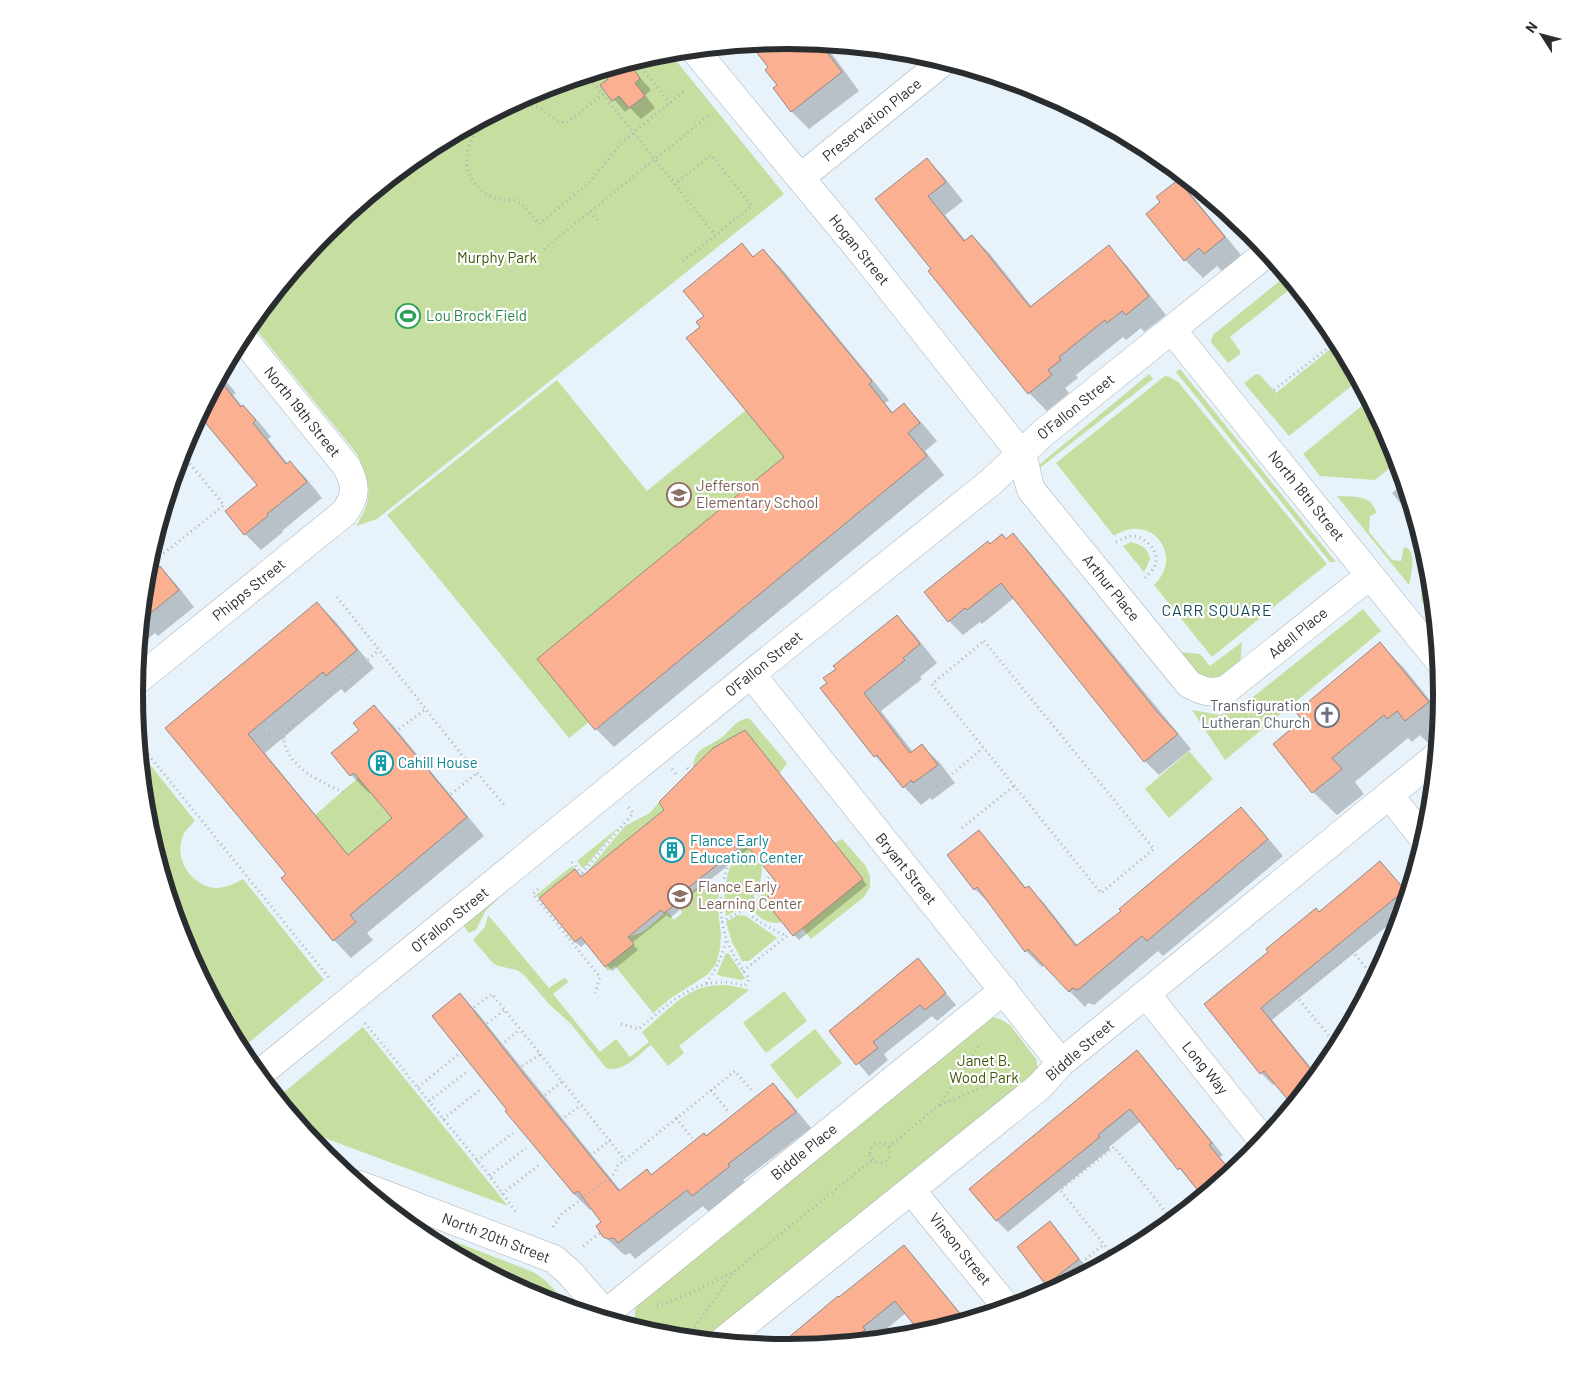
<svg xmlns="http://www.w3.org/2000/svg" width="1577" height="1389" viewBox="0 0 1577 1389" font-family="Barlow,sans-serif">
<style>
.green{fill:#c6de9f}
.shadow{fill:#0003}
.building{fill:#fab091;stroke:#948985}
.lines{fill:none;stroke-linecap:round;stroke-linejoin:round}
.street-casing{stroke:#a8b1b8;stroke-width:29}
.path{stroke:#adb5bb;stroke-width:3;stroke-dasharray:1 4;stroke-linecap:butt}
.street{stroke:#fff;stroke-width:28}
.labels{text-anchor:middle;stroke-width:4.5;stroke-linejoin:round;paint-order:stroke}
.street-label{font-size:15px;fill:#292d30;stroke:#fff}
.park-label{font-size:15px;fill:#3f5506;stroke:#fff}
.leisure-label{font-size:15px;fill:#27864d;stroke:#fff;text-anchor:start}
.education-label{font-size:15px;fill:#785e54;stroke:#fff;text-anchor:start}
.worship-label{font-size:15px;fill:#5b616d;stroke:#fff;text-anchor:end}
.culture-label{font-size:15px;fill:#0d838f;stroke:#fff;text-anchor:start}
.neighbourhood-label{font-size:16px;letter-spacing:1px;fill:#16485a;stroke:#fff}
.rim{fill:none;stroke:#292d30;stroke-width:6}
</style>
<rect width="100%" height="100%" fill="#e8f2fa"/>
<path class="green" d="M669,52L784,194L377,519L356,526C374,498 371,484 357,454L251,323L326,231L425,150L538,90L661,53Z
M1287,275L1295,285L1230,337L1240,351V354L1228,363L1211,342L1213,335Z
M1339,342L1359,380L1289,436L1244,383L1256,374L1260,375L1276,393Z
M1180,369L1336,562H1330L1176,372Z
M1149,374L1153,379L1036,471L1040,464Z
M1165,376L1170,377L1179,383L1327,564L1212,657L1154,585C1185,556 1151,511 1114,536L1056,463Z
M557,380L647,491L746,410L769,439L794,449L538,659L589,722L569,738L387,515Z
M1369,400L1393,444L1398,461L1375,480L1320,476L1303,454Z
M1337,496C1351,497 1373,494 1376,513L1370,516L1369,532L1392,560L1401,561L1404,547C1418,550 1411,574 1409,585Z
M1420,534L1430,567L1435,618L1421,600L1425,557L1424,550L1415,538Z
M1131,542C1142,545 1148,548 1150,559L1144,572L1123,546Z
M1363,609L1381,631L1225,760L1192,710L1220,715L1238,709Z
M1242,642L1240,666L1218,681L1195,673L1179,652L1200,654L1210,666Z
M749,718L787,763L779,774L744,730L713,748L693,768C694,748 708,747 721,738C731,730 735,720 749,718Z
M1189,751L1213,779L1169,818L1145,789Z
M140,752L195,821C191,825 185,830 183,836C174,856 188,881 209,887C220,890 233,885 243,879L324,980L240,1050L184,945L147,822Z
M358,778L400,828L348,855L315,815Z
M659,802L664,810L585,874L625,826L650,813Z
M619,827L583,869L577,861Z
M842,839L865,865L870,876V887L864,897L811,939L802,928L834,843Z
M744,842L762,864C762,893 751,904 726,916C721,892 728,861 744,842Z
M572,866L575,869L539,898L536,895Z
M703,881L719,886L718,910L721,935L720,949L716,964L707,975L671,998L653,1013L615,966L608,971L605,967L633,944L628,937L643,932L667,911L674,920L682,913L675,898C687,891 692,896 703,881Z
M769,891H775L764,900L782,922C769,925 763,920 754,912C753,900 759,895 769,891Z
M493,898L498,899L486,910L476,930L469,933L463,925Z
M488,915L549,988L564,978L567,980L568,982L553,994L600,1052L616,1039L630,1057L649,1042L642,1032C678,1002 697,973 749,990L679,1046L684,1053L668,1066L651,1045C638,1055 624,1073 606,1068L571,1024L549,1004L524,975L517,970L498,966L493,963L473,940L485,927Z
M738,915L746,916L777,938L749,961H742L732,942L726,922Z
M726,953L729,954L745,978L742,980L720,976L717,974Z
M784,991L807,1021L766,1053L743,1023Z
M990,1017L1000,1019L1010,1025L1036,1059L1038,1069L1036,1074L709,1341L661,1336L641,1331L634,1319L636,1305Z
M363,1027L508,1206L303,1130L305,1124L295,1119L277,1098Z
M815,1029L842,1063L797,1099L770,1065Z
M404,1222L533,1272C549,1281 559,1295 570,1309L538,1299L425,1239Z"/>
<path class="shadow" d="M788,40L824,43L859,91L809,129L791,111L770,68L752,44Z
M628,64L651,90L645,95L655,108L641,119L630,108L625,112L602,85Z
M927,159L944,177L963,201L945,215L966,241L972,236L990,254L1032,307L1108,247L1126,265L1166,315L1144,332L1141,328L1126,340L1123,337L1076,375L1078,378L1065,388L1069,393L1047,411L1029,393L877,199Z
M1178,181L1195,199L1241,255L1222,271L1217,266L1203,278L1185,260L1148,214L1162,202Z
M742,245L754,258L763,250L781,268L889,400L885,403L894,414L904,405L922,423L937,441L925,451L944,475L614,747L596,729L786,457L701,327L705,316Z
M221,375L236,393L233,395L243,407L259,422L271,437L268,439L288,464L290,462L306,478L322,498L282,531L283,532L261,550L245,534L227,511L259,485L199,415Z
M1399,463L1403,475L1395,466Z
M1405,482L1418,525L1392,493Z
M1013,535L1027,549L1191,749L1159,775L1145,761L1014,598L982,624L980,622L963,635L949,621L990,546L1006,540Z
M160,567L176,584L194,607L158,636L155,633L139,646L145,579Z
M317,603L335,621L374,668L345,693L341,689L265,753L349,856L394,819L371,792L369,793L351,775L333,753L360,730L374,707L392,724L484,836L367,933L373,940L351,958L334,940L288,874L167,728Z
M897,617L914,634L937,663L920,677L922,679L881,711L913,752L922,746L940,763L955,783L932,800L930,798L921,805L875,756L821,688Z
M1380,644L1404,668L1441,714L1439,736L1429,744L1420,735L1412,742L1408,738L1355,782L1364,794L1337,815L1313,792L1274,744L1304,720Z
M750,737L867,885L799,940L794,935L782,887L750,848L680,904L682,908L670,918L667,915L632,943L638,950L612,971L587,942L581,947L575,942L581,878L666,810Z
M1241,809L1256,824L1283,856L1163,956L1158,951L1094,1005L1088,1003L1085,1007L1044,965L1042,967L1026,951L991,905L975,889L949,856L979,832L994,848L1027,889L1028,887L1044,903L1078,946L1122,911Z
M1391,874L1408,895L1403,913L1272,1020L1318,1076L1294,1105L1275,1083L1273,1085L1261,1073L1206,1005L1319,913Z
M918,960L956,1005L937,1021L932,1016L884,1054L888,1060L869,1076L831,1031Z
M460,995L476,1011L621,1191L652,1176L773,1085L789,1101L811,1128L743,1180L745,1182L709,1212L703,1206L635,1259L630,1253L625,1255L621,1252L604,1236L603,1222L592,1208L590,1210L574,1194L509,1110Z
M1137,1052L1149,1064L1223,1155L1220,1157L1233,1173L1203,1197L1141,1121L1109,1147L1110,1149L1008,1232L996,1220Z
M1050,1223L1061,1235L1090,1272L1054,1291L1047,1284Z
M903,1247L915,1258L967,1321L924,1334L906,1313L874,1339L875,1341L788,1349L777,1348Z"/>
<path class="building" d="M788,40L811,42L819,51L823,47L842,72L791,112L773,88L777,85L765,70L768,67L750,44Z
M628,62L640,78L635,83L645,96L629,108L619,96L612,101L600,85L608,79L605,75L616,66Z
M927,158L946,182L928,196L964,241L972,235L1030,307L1109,245L1149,296L1126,315L1122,311L1107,323L1105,320L1059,357L1061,360L1048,370L1052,375L1028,394L928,271L931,269L875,199Z
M1178,180L1225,237L1204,254L1199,248L1184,261L1146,214L1160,202L1156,197Z
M742,243L753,257L763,249L872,381L869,384L892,413L904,403L920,423L908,433L927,456L595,730L537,659L784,457L686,338L700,327L696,322L704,316L683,291Z
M219,379L241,407L243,405L256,420L253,423L286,464L290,461L307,482L267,514L268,516L244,535L225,511L257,485L199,415Z
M1013,533L1159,714L1178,734L1144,762L1001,583L967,610L965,608L948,622L924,592L988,541L990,544L1002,534L1006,539Z
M160,566L179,590L141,621L146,577Z
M317,602L357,650L326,676L323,672L248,734L348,855L392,818L354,773L350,776L331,753L359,730L353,723L374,705L467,817L350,915L356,922L333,941L281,878L286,874L165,728Z
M897,615L920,644L903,658L905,660L864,693L910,753L922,744L938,765L913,783L911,780L903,788L877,755L874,757L820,688L827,683L823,678L836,669L833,666Z
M1380,642L1429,702L1405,721L1397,711L1387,719L1384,715L1332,758L1342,769L1312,793L1273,744L1302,720L1296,712Z
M745,730L863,879L793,936L764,900L780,887L745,843L675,898L678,902L664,913L661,910L628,937L634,944L605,967L581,937L575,942L539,898L575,869L581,877L664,810L659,802L713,748Z
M1241,807L1268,839L1147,941L1142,936L1078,990L1072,988L1069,992L1028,949L1025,952L977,887L974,890L947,855L979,830L1025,888L1029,886L1076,946L1121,911L1119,909Z
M1380,861L1405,890L1261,1008L1317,1077L1293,1106L1264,1071L1260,1074L1204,1004L1268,952L1266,949L1316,908L1319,912Z
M918,958L946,993L925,1010L920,1005L873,1042L878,1048L856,1065L829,1031Z
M460,993L526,1077L619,1191L647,1169L651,1175L704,1133L706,1136L773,1083L796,1112L728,1164L730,1166L692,1196L687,1190L618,1243L614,1238L608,1239L603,1237L596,1226L601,1222L578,1191L574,1194L505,1111L507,1110L432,1016Z
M1137,1050L1212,1143L1209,1145L1232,1173L1203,1197L1180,1168L1178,1170L1130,1109L1098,1135L1100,1137L996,1221L969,1189Z
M1050,1221L1079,1259L1046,1285L1017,1247Z
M904,1245L966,1321L922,1335L895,1301L863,1327L865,1330L849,1343L788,1349L776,1348L838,1296L839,1297Z"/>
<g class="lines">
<defs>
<path id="street" d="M694,49L864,255L1021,454C1027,465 1026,479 1032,491L1189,684C1204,692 1211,694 1227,689L1369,576
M800,178L944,61
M1172,330L1440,662
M751,674L1061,1063
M135,682L344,513C357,496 356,485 347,467L241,336
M1389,795L1425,840
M1146,994L1264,1142
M258,1075L751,674L991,482L1042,434L1268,252
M360,1185L554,1259L569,1272L612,1321
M911,1190L1008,1309
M605,1314L1004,990
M722,1342L1039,1087L1061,1063L1437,756"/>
</defs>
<use href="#street" class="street-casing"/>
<path class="path" d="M635,60L670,103
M587,75L675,184
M603,94L566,123C550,121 546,105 525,105C484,106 444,158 482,191C488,196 498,200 506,200C507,200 514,200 514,200C523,202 533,218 539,224L589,183L620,145L634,132L686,90
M590,212L600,223
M544,249L708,116
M683,261L752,206L711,155L675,184L715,235
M1274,390L1338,340
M1116,542C1121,540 1126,537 1131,536C1143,535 1158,549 1156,562C1155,568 1149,574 1145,578
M149,557L153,562L224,505L181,453
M337,597L462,755L506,807
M984,641L1154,849L1101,893L932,684Z
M399,729L427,708
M254,736L271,733L283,739
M139,743L330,979
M687,768L690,771
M672,769L678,777
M933,790L983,748
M343,792C325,784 299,772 289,754C286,750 285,744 283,739L290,728L379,650
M451,794L477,773
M962,828L1014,786
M736,848L743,841
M572,862L583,875
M582,873L633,813L628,807
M538,889L533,894L600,977L595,993
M722,922L745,909
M743,971L787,936C772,929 756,922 745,909L771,875
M706,983C716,970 723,955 726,939
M474,1007L492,994L625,1160L735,1071L753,1092
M365,1023L490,1176L516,1212
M487,1023L505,1010
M621,1024L639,1029C670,1003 700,971 744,986L748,982L749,978C716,937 712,895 736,848L727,836
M505,1042L520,1029
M1338,1047L1297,997L1353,952L1375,979
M522,1066L541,1054
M418,1087L459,1054
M711,1090L728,1111
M545,1095L563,1081
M429,1101L467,1072
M940,1105L1010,1076
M565,1117L581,1105
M676,1118L692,1138
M443,1119L481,1089
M870 1153a10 10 0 1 1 20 0a10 10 0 1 1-20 0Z
M889,1147L939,1105L981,1043
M594,1153L610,1140
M477,1161L513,1133
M490,1176L526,1148
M502,1194L540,1164
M553,1227L562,1214L614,1174L617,1166L625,1160
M583,1246L600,1233
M1115,1258L1060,1190L1114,1147L1173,1221
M1070,1272L1104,1244
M657,1306L687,1295L735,1271L872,1160
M686,1339L735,1271"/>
<use href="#street" class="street"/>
</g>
<defs>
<symbol id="stadium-ring" viewBox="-11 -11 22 22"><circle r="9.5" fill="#fff" stroke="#2e9e5b" stroke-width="1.5"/><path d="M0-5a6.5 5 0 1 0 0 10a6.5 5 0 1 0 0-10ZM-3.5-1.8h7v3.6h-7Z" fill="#2e9e5b"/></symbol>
<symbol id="school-ring" viewBox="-11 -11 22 22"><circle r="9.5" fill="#fff" stroke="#8d6e63" stroke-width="1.5"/><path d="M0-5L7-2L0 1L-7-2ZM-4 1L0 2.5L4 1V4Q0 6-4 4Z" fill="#8d6e63"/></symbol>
<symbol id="church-ring" viewBox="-11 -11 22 22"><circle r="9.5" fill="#fff" stroke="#6b7280" stroke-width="1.5"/><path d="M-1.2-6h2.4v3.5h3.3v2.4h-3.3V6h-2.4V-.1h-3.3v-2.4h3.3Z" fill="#6b7280"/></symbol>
<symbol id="building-ring" viewBox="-11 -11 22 22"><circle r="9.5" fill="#fff" stroke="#0f9aa8" stroke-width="1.5"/><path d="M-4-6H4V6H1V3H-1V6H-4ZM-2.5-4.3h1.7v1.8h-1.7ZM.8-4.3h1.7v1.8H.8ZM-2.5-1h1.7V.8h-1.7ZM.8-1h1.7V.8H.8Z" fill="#0f9aa8"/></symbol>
</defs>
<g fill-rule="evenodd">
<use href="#stadium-ring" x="394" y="302" width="28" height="28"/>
<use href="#school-ring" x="665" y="481" width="28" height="28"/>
<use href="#church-ring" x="1313" y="701" width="28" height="28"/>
<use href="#building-ring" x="367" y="749" width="28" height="28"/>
<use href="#building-ring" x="658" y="836" width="28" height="28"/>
<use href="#school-ring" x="666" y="882" width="28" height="28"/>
</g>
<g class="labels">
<g class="street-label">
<text transform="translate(872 120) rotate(-39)" y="5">Preservation Place</text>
<text transform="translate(859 250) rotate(51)" y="5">Hogan Street</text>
<text transform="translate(1076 407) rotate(-39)" y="5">O'Fallon Street</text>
<text transform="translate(302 412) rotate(51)" y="5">North 19th Street</text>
<text transform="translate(1306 496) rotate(51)" y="5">North 18th Street</text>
<text transform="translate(1111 588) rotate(51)" y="5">Arthur Place</text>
<text transform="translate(249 590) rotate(-39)" y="5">Phipps Street</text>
<text transform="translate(1298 633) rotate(-39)" y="5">Adell Place</text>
<text transform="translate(764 664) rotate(-39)" y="5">O'Fallon Street</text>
<text transform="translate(906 869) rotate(51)" y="5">Bryant Street</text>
<text transform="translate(450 920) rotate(-39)" y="5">O'Fallon Street</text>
<text transform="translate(1080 1050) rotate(-41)" y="5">Biddle Street</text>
<text transform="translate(1205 1068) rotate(51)" y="5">Long Way</text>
<text transform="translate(804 1152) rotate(-39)" y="5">Biddle Place</text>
<text transform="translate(496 1238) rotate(21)" y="5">North 20th Street</text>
<text transform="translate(960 1249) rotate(51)" y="5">Vinson Street</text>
</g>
<g class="park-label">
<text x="497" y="263">Murphy Park</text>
<text x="984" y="1066">Janet B.<tspan x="984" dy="17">Wood Park</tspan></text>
</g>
<g class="leisure-label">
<text x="426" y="321">Lou Brock Field</text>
</g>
<g class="education-label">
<text x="696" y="491">Jefferson<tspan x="696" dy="17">Elementary School</tspan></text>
<text x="698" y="892">Flance Early<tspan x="698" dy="17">Learning Center</tspan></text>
</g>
<g class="worship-label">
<text x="1310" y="711">Transfiguration<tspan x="1310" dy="17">Lutheran Church</tspan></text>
</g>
<g class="culture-label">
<text x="398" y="768">Cahill House</text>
<text x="690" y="846">Flance Early<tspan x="690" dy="17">Education Center</tspan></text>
</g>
<g class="neighbourhood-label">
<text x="1217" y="616">CARR SQUARE</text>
</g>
</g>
<path d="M0 0H1577V1389H0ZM143 694a645 645 0 1 1 1290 0a645 645 0 1 1-1290 0Z" fill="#fff" fill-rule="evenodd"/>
<path class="rim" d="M143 694a645 645 0 1 1 1290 0a645 645 0 1 1-1290 0Z"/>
<g transform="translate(1542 35) rotate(306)" stroke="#ffffff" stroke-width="4" paint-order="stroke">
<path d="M0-4L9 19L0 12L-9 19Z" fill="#292d30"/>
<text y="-8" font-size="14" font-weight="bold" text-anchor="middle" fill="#292d30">N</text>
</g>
</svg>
